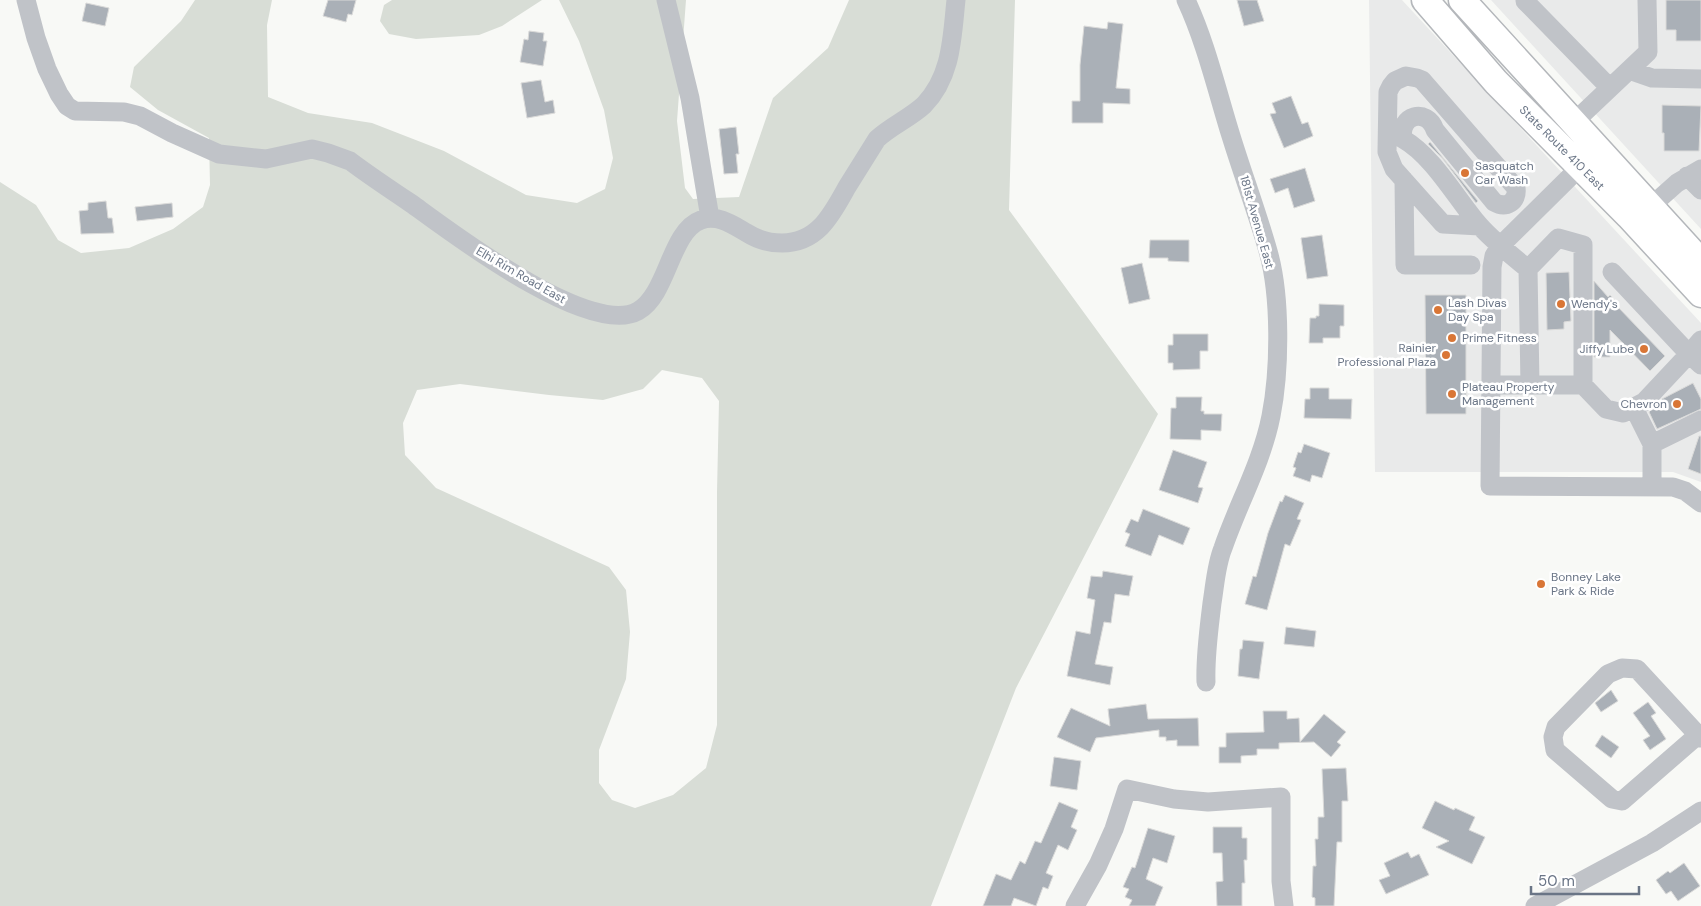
<svg xmlns="http://www.w3.org/2000/svg" width="1701" height="906" viewBox="0 0 1701 906" font-family="'DM Sans',sans-serif">
<style>
.built{fill:#e9eaea}
.green{fill:#d8ddd6;fill-rule:evenodd}
.building{fill:#aab0b7;stroke:#dadad9}
.lines{fill:none;stroke-linecap:round;stroke-linejoin:round}
.highway-casing{stroke:#b4b7bb;stroke-width:29}
.minor{stroke:#c0c3c8;stroke-width:19}
.highway{stroke:#fff;stroke-width:26}
.poi-dot{fill:#d97636;stroke:#fff;stroke-width:2}
.labels{text-anchor:middle;stroke-width:5;stroke-linejoin:round;paint-order:stroke}
.street-label{font-size:12px;fill:#6a7586;stroke:#fff}
.poi-label{font-size:12px;fill:#6a7586;stroke:#fff;text-anchor:start}
</style>
<rect width="100%" height="100%" fill="#f8f9f6"/>
<path class="built" d="M1369,0H1402L1701,323V482L1673,472H1375Z
M1491,0H1701V229Z"/>
<path class="green" d="M195,0H272L267,25L268,97L308,113L372,123L444,151L526,195L577,203L605,189L613,158L604,110L579,41L559,0H686L677,121L685,188L693,199L739,197L773,98L828,48L849,0H1015L1009,210L1158,414L1016,688L931,906H0V182L36,205L58,240L81,253L129,248L173,229L203,207L210,185L209,138L158,110L130,87L134,67L181,21ZM662,370L702,378L719,401L717,492V725L706,768L673,795L635,808L612,800L599,783V750L626,679L630,632L626,590L609,567L436,488L405,455L403,423L417,390L460,384L549,395L603,400L643,389Z
M392,0H542L502,26L479,35L416,39L389,34L380,21L384,5Z"/>
<path class="building" d="M328,0H356L352,15L348,14L346,22L323,16Z
M1237,0H1257L1264,21L1244,26Z
M1666,0H1701V41H1676V30H1666Z
M86,3L109,8L105,26L82,21Z
M1108,22L1123,24L1116,88L1130,89V104L1103,103V123H1072V101H1080V65L1084,26L1107,29Z
M529,31L544,33L543,41H547L543,66L520,62L524,39L528,40Z
M541,80L545,102L553,100L555,113L527,118L521,83Z
M1291,96L1302,124L1308,122L1313,136L1284,148L1270,114L1276,113L1272,103Z
M1662,105L1701,106L1699,151H1664V133H1662Z
M736,127L739,154H736L738,173L724,174L719,129Z
M1430,142L1478,201L1476,203L1443,159L1428,144Z
M1305,168L1315,201L1294,208L1288,188L1275,193L1270,179Z
M106,201L108,218H112L114,233L81,234L79,211L88,210V203Z
M172,203L173,217L137,221L135,207Z
M1322,235L1328,276L1307,279L1301,238Z
M1150,240H1189V262L1168,261V258H1149Z
M1142,263L1150,299L1129,304L1121,268Z
M1569,272L1571,321L1564,322V329L1547,330L1546,273Z
M1594,281L1608,297L1610,295L1619,304L1617,306L1665,356L1650,371L1610,330V357H1594Z
M1425,295H1466V414H1426Z
M1319,304L1344,305V326H1340V338H1323V343H1309L1310,318H1316V316H1319Z
M1173,334H1208V351H1200V369L1173,370V363H1168V345H1173Z
M1693,383L1701,399V409L1657,429L1649,412L1662,399Z
M1310,388H1329V399H1352L1351,419L1304,418L1305,399H1310Z
M1176,397H1202L1201,411H1204V414H1222L1221,431L1201,430V440L1170,439L1171,408H1176Z
M1699,436H1701V474L1688,469Z
M1304,444L1330,453L1322,478L1312,475L1310,482L1293,476L1296,468L1293,467L1298,452L1301,453Z
M1173,450L1207,462L1198,487L1203,488L1198,503L1159,490Z
M1285,495L1304,503L1297,519L1301,520L1290,546L1285,544L1267,610L1245,604L1253,576L1256,577L1268,533L1280,501L1282,502Z
M1143,509L1190,528L1183,545L1159,535L1151,556L1125,546L1130,534L1125,532L1131,519L1138,522Z
M1103,571L1133,576L1129,596L1115,594L1111,623L1104,622L1095,664L1113,667L1110,685L1067,676L1076,631L1090,634L1095,600L1087,598L1091,576L1102,577Z
M1286,627L1316,631L1314,647L1284,644Z
M1243,640L1264,642L1259,679L1238,676L1240,649H1242Z
M1611,690L1618,701L1601,712L1595,703Z
M1648,702L1656,713L1651,716L1666,739L1650,750L1643,740L1650,736L1633,713Z
M1146,704L1148,719L1198,718L1199,746H1177V740L1166,741V737H1159V730L1096,738L1090,752L1057,737L1071,708L1110,726L1108,709Z
M1263,711H1287V719L1299,718L1300,742L1324,714L1346,732L1337,742L1341,745L1331,757L1314,742L1279,743V749H1257V755L1241,756V763H1219V747H1226V733L1264,732Z
M1602,735L1619,747L1611,758L1595,746Z
M1054,757L1081,761L1077,790L1050,786Z
M1346,768L1348,801H1342V842H1337L1334,906H1315V898L1312,897L1313,866H1316L1315,839H1318V817H1324L1322,769Z
M1435,801L1454,810L1455,808L1475,817L1469,830L1485,837L1472,864L1436,847L1449,841L1422,828Z
M1059,802L1078,810L1071,827L1077,830L1068,850L1058,845L1046,873L1053,876L1048,889L1043,887L1036,906L1014,898L1011,906H983L996,874L1011,880L1020,861L1025,864L1035,841L1041,843Z
M1213,827H1242V838H1247V860H1244L1245,883H1242V906H1217L1216,882L1223,881L1222,853H1213Z
M1148,828L1175,836L1167,863L1153,858L1146,879L1163,887L1155,906H1129L1132,900L1125,897L1129,889L1123,887L1132,867L1135,868Z
M1408,852L1411,858L1419,854L1429,875L1386,894L1379,880L1390,876L1384,863Z
M1684,863L1700,886L1678,901L1671,891L1666,894L1656,880L1668,871L1670,873Z"/>
<g class="lines">
<defs>
<path id="highway" d="M1425,0L1496,82L1629,216L1701,294
M1462,0L1701,262"/>
</defs>
<use href="#highway" class="highway-casing"/>
<path class="minor" d="M26,0L36,38L47,69L59,94L67,106L75,111L124,112L140,116L172,133L219,154L266,159L312,149L328,153L350,161C370,176 391,190 412,204C452,233 590,338 638,311C668,294 670,231 701,220C718,214 733,225 747,233C758,240 769,243 782,243C818,243 832,214 847,187C857,171 867,155 877,139C891,126 910,118 924,105C952,76 952,37 956,0
M666,0L690,98L710,218
M1186,0C1206,43 1217,91 1231,136C1243,175 1257,212 1268,251C1281,296 1280,370 1271,416C1262,462 1238,504 1223,548C1216,565 1215,585 1212,603C1209,629 1205,656 1206,682
M1526,0L1525,1L1610,88
M1629,70L1652,78L1701,79
M1573,123L1648,52L1647,0
M1580,167L1500,246L1494,256L1492,267L1490,486L1673,487L1685,491L1701,503
M1687,176L1701,190
M1404,180L1405,265H1471
M1650,207L1677,183L1701,169
M1480,226L1443,224L1394,169L1387,152L1388,92L1391,86L1395,81L1406,76L1417,78L1422,80L1516,188C1518,202 1506,209 1494,202L1435,130C1427,107 1398,115 1403,139C1433,156 1456,198 1479,225C1493,241 1511,255 1528,269
M1612,272L1689,354L1701,340
M1491,385H1583
M1530,385L1528,269L1558,238L1583,245V385L1606,409L1623,413L1644,402L1689,354L1701,365
M1634,408L1652,444
M1652,487V444L1701,420
M1698,735L1622,801L1612,799L1555,750L1553,737L1556,727L1608,674L1622,668L1637,669L1698,735L1701,738
M1075,906L1098,865L1114,829L1127,789L1174,799L1208,802L1281,797V881L1284,906
M1535,906L1652,843L1701,811"/>
<use href="#highway" class="highway"/>
</g>
<g class="poi-dot">
<circle cx="1465" cy="173" r="5"/>
<circle cx="1561" cy="304" r="5"/>
<circle cx="1438" cy="310" r="5"/>
<circle cx="1452" cy="338" r="5"/>
<circle cx="1644" cy="349" r="5"/>
<circle cx="1446" cy="355" r="5"/>
<circle cx="1452" cy="394" r="5"/>
<circle cx="1677" cy="404" r="5"/>
<circle cx="1541" cy="584" r="5"/>
</g>
<g class="labels">
<g class="street-label">
<text transform="translate(1562 148) rotate(45)" y="4">State Route 410 East</text>
<text transform="translate(1257 222) rotate(74)" y="4">181st Avenue East</text>
<text transform="translate(521 275) rotate(30)" y="4">Elhi Rim Road East</text>
</g>
<g class="poi-label">
<text x="1475" y="170">Sasquatch<tspan x="1475" dy="14">Car Wash</tspan></text>
<text x="1448" y="307">Lash Divas<tspan x="1448" dy="14">Day Spa</tspan></text>
<text x="1571" y="308">Wendy's</text>
<text x="1462" y="342">Prime Fitness</text>
<text x="1436" y="352" text-anchor="end">Rainier<tspan x="1436" dy="14">Professional Plaza</tspan></text>
<text x="1634" y="353" text-anchor="end">Jiffy Lube</text>
<text x="1462" y="391">Plateau Property<tspan x="1462" dy="14">Management</tspan></text>
<text x="1667" y="408" text-anchor="end">Chevron</text>
<text x="1551" y="581">Bonney Lake<tspan x="1551" dy="14">Park &amp; Ride</tspan></text>
</g>
</g>
<path d="M1531 886v8h108v-8" fill="none" stroke="#6a7586" stroke-width="2.5"/>
<text x="1538" y="886" font-size="15" fill="#6a7586" stroke="#ffffff" stroke-width="4" paint-order="stroke">50 m</text>
</svg>
